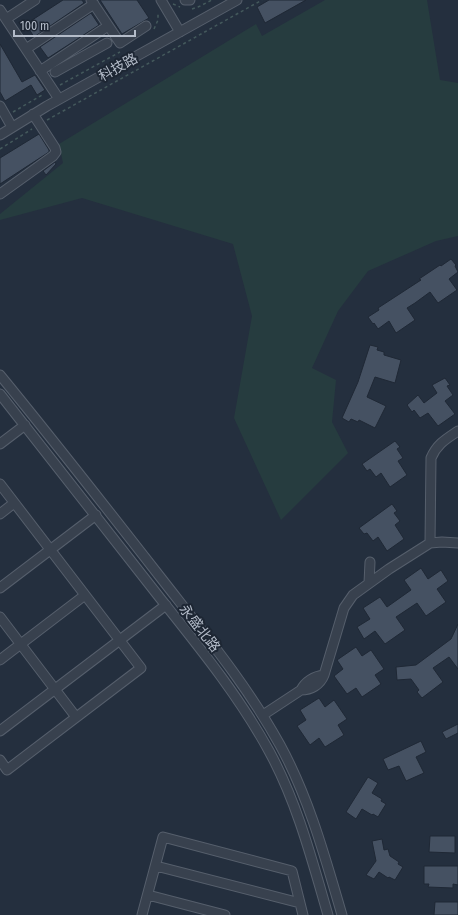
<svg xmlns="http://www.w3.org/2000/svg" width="458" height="915" viewBox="0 0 458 915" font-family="'Fira Sans Condensed','Noto Sans SC',sans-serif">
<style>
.green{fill:#263c3f}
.building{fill:#455162;stroke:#1f2835}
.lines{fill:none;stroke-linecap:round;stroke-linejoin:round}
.minor-casing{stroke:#565f6c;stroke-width:11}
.path{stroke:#44595c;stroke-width:1.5;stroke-dasharray:3 3;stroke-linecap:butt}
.minor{stroke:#38414e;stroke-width:9}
.labels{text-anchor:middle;stroke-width:4;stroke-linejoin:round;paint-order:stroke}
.street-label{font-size:14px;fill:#b4bcc9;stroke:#1d2633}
</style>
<rect width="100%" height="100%" fill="#242f3e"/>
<path class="green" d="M325,0H427L440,80L458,83V236L436,241L368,271L338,311L312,368L336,380L332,422L348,453L281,520L234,418L252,316L233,244L82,198L0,220V214L63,163L59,144L256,24L262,36Z"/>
<path class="building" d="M63,0H82L84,3L34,37L26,24Z
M100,0H137L149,18L122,34Z
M269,0H306L265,23L257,7Z
M91,13L99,25L48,58L40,47Z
M0,44L22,82L35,75L45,90L37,95L31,85L5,101L0,92Z
M39,134L49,150V152L0,184V158Z
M55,162L56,164L46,175L43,171Z
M451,259L456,265L455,266L458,272L449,279L457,290L438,303L430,292L415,303L407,308L415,320L396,333L389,321L378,329L374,323L373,324L368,317L379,310L378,308L421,280L419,279L440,265L441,266Z
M370,345L378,347L377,350L384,352V355L401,360L395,383L375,377L367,397L386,406L375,428L359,420L358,422L351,419L349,422L342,418L358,382Z
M445,378L450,385L447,386L453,395L445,401L455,414L438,426L428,413L420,418L414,410L412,412L407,405L418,395L424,403L437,393L432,385Z
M395,441L400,447L397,449L403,458L398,461L407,475L390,487L381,473L376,477L370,469L367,471L362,464Z
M392,504L397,511L394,513L400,521L395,525L404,539L387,551L378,537L373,541L367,533L364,534L359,528Z
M421,568L428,579L441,570L448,581L437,589L446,602L426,616L417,603L396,617L405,630L385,644L375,631L364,639L357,627L370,619L363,608L380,597L387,607L411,590L404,580Z
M458,624V669L449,657L433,668L443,682L422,698L417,692L419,690L411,679L397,680L396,667L416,665L451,639Z
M356,647L362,656L371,650L384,669L375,675L381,684L362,697L356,688L347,694L334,676L343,669L337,660Z
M319,698L325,707L334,700L347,719L338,725L344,735L325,747L319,738L310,745L297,726L306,720L300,710Z
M458,724V733L446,739L442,732Z
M421,741L426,752L416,757L424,773L406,781L399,766L388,770L383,759Z
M368,777L378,783L372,793L382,799L381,801L386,804L378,817L373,814L372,815L362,809L356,819L346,812Z
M430,836H455V853L429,852Z
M382,839L384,850L388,849L390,856L399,862L398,864L403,867L395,880L389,877L388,878L379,872L374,879L366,875L376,861L372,841Z
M424,866H458V885L453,884V888L428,887L429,884H424Z
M435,902H458V915H434Z"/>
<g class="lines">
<defs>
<path id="minor" d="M91,0L120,43L146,26
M161,0L180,32
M185,0H190
M0,10L59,99
M6,19L35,0
M26,49L94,4
M40,71L108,26
M55,72L107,43
M0,106L12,127
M0,135L47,106L237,0
M0,194L53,156L56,152L55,148L33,114
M0,375C55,442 108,510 161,578C203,632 247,685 280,745C309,798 325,857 342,915
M0,394C54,462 107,530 160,598C199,647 239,696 269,751C297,802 312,860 328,915
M0,444L25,425
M0,484L141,668L7,770L0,760
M0,514L14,503
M430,543L431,458C437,444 446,439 458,431
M369,583L370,562
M0,588L96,515
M0,617L76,717
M0,660L85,595
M324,675C314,676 305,682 301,690C311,690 320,685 324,675L344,608L353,595L389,569L430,543L442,542L458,543
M263,715L301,690
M0,731L166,605
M156,866L300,903
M148,895L225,915
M142,915L163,837L292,871L303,915"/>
</defs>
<use href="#minor" class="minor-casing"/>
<path class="path" d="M173,4L180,7
M192,9L198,7L212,0
M154,29L158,20V12
M60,85L120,52
M13,112L44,94
M47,120L262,0
M0,149L32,129"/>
<use href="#minor" class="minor"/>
</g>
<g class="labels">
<g class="street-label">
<text transform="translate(118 67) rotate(-29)" y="5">科技路</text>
<text transform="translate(200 628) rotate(52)" y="5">永盛北路</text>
</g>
</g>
<path d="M14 30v6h121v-6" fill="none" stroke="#b4bcc9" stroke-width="2"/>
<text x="20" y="30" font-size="12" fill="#b4bcc9" stroke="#1d2633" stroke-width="3" paint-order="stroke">100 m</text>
</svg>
